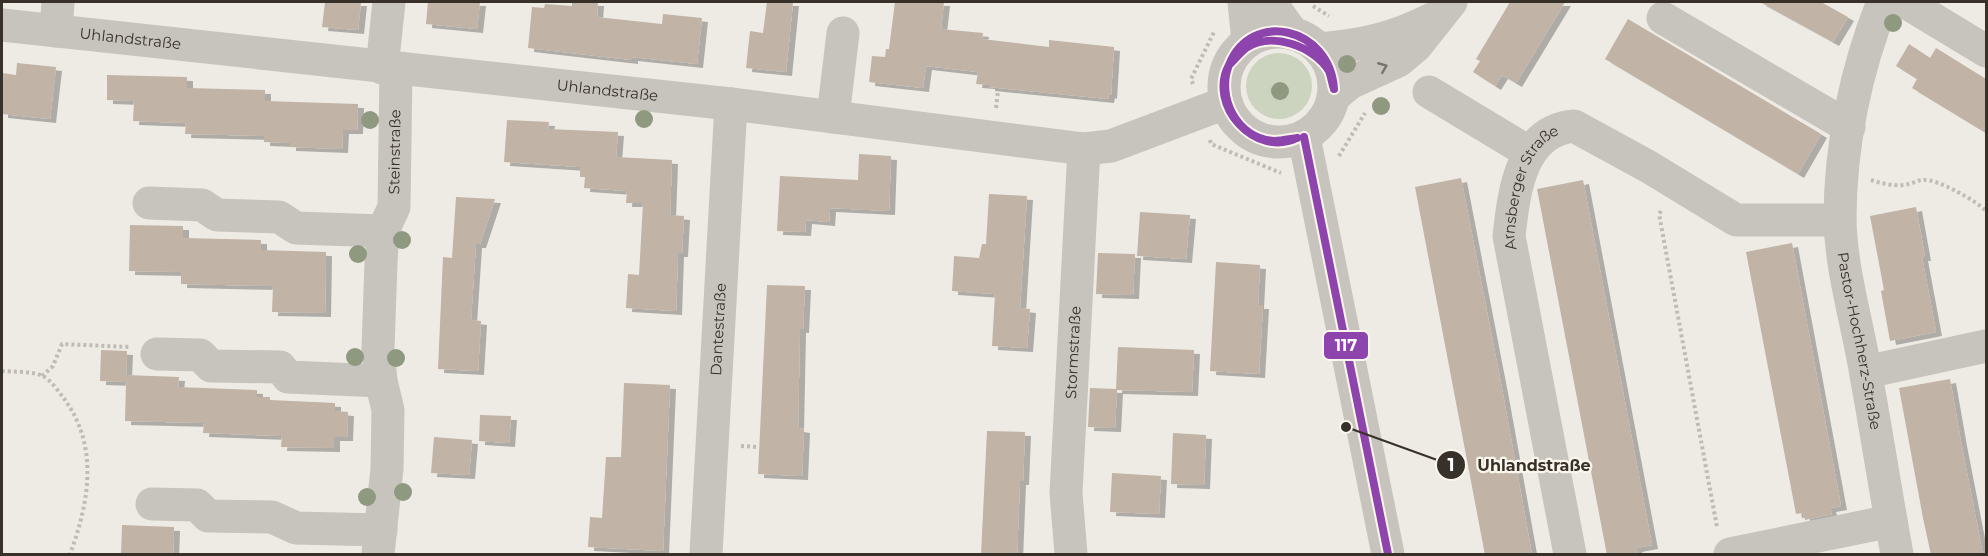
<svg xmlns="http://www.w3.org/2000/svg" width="1988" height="556" viewBox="0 0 1988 556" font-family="Montserrat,sans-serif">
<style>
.green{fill:#ccd4bf}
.building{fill:#c1b3a6;filter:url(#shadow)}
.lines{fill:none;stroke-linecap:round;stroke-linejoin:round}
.path{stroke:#c0bcb5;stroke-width:4;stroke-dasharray:3 3;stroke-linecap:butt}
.minor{stroke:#c7c3bd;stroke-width:33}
.bus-1-casing{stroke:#faf6ec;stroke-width:12}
.bus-1{stroke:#8e44ad;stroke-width:8}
.tree{fill:#8e9980}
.oneway{stroke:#78736c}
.labels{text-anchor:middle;stroke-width:4.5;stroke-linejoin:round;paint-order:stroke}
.street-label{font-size:15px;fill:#38312a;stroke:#faf6ec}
.leader{fill:none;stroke:#38312a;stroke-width:2}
.callout-dot{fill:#38312a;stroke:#faf6ec;stroke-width:2}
.mark-label{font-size:18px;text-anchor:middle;font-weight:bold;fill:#fff}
.callout-label{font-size:16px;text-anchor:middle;font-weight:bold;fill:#38312a;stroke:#faf6ec;stroke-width:4.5;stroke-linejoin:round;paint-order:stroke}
.line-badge{stroke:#faf6ec;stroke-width:2}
.badge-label{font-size:16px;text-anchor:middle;font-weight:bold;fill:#fff}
</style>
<defs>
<filter id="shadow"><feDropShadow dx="6" dy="4" stdDeviation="0" flood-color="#0004"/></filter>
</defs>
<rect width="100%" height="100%" fill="#eeebe4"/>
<path class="green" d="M1246 86a33 33 0 1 1 66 0a33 33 0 1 1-66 0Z"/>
<path class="building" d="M325,2H361L358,30L322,27Z
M428,2H480L477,29L426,24Z
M572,2H598L597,17L662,24L663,14L702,18L697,64L632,57V60L528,48L532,7L544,8L545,4L572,6Z
M767,2H793L786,72L746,68L750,31L763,33Z
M895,2H944L941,29L983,33L982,39L1049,47V40L1114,47L1111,95L1109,94L1108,99L989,87V85L976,84L978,72L926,66L923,88L869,82L872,56L885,57L886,49H889Z
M1510,2H1565L1516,83L1502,75L1495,86L1473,72L1480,61L1476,59Z
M1760,2H1821L1848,17L1833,42Z
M1628,19L1821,134L1798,174L1605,59Z
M1909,44L1930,58L1936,48L1986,79V133L1912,88L1917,79L1896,66Z
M17,63L56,67L50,119L2,114V73L16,75Z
M107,75L187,77V88L265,90V101L358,104L357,130H343L342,149L290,147V143L264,142V136L185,134L186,123L133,121L134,101L107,100Z
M507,120L549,122L548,129L618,132L616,157L672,160L670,215L684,216L682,253H678L676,311L626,308L628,274L639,275L643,203H626L627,191L584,188L585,177H580V167L504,162Z
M859,154L891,156L889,211L830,208L829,222L806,220L805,232L777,231L780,176L858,180Z
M1461,178L1503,394L1532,555H1485L1415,187Z
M1583,180L1652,545L1636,548L1638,555H1607L1537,189Z
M989,194L1027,196L1020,308L1030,309L1027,348L992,346L995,294L952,291L954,256L979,258L982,244H986Z
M456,197L495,199L480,244H476L471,320L481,321L478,371L438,369L443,257L452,258Z
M1916,207L1925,257H1922L1936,332L1890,341L1881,291L1884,290L1870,216Z
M1140,212L1190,215L1186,259L1137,256Z
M130,225L183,226V238L261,240V250L326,252L325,313L272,312L273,286L181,284V272L129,271Z
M1792,243L1841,506L1830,508L1832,514L1805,520L1803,513L1796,514L1746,252Z
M1098,253L1135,254L1133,295L1096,294Z
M1216,262L1260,265L1258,305H1263L1259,374L1210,371Z
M767,285L805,286L803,329H800L798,428L804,429L802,476L758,474Z
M1118,347L1194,350L1192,392L1117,390L1115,428L1088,427L1090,388L1116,389Z
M101,350L127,351L126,375L179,377L178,387L257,390V397H270V400L335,403V411L348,412L347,437H334V448L281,447L282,436L203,433L204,423L125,421L126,382L100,381Z
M1950,379L1961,442L1983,555H1931L1923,518L1899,388Z
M624,383L670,385L663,551L588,547L590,517L602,518L606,457H621Z
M480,415L511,416L509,443L479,441Z
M987,431L1025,432L1023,481H1020L1017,555H981Z
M1173,433L1206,435L1204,485L1171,484Z
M434,437L472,440L469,475L431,473Z
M1112,473L1161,476L1159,514L1110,512Z
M122,525L174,527L173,555H121Z"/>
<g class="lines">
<path class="path" d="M1313,6L1329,16
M1193,84L1191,79L1214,32
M996,108L998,91
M1210,140L1211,144L1281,173
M1339,156L1365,113
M1871,180C1883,184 1897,187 1909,184C1914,183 1918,180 1923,180C1936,178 1977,201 1986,211
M1661,211L1659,214L1717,527
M2,371C13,372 33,371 43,376C51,380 59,392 65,400C99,447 89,503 70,554
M42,376L53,366L62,344L129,347
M741,446L758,447"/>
<g class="minor">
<path d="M1244,2L1248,41"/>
<path d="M1270,2L1293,34"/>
<path id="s1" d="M1883,2C1856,69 1840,146 1840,219C1841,272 1858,324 1866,375C1877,435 1886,495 1897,554"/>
<path d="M1905,2L1986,51"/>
<path d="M1663,18L1849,127"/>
<path id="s2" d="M2,25L731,104L1084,149L1111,146L1225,103"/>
<path d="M56,31L58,2"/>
<circle cx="1279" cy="87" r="55"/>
<path d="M1319,49C1362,45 1393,39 1432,19"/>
<path d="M382,68L389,2"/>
<path d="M1429,92L1530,153"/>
<path d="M1333,97L1350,83L1398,61L1416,46L1451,2"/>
<path d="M833,117L843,33"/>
<path d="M1304,137L1388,554"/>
<path d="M149,203L202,205L217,215L279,217L296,228L383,231"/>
<path d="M157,354L200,355L211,366L280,367L288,377L381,381"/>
<path d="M1866,372L1986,346"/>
<path d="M152,504L197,505L208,516L272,517L296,528L381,530"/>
<path id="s3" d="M378,554L387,469L388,410L381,381L378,349L381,262L383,231L394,207L396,69"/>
<path id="s4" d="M706,554L731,104"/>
<path id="s5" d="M1071,554L1066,493L1084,149"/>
<path id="s6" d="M1570,554L1509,236C1514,193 1520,131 1574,126L1649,167L1736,220H1840"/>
<path d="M1730,554L1891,521"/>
</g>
<defs>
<path id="bus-1" d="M1229,65C1216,97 1237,139 1274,141C1281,141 1290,139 1297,138
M1229,65C1207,105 1255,158 1297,138
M1229,65C1251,9 1330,27 1334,89
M1229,65C1234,60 1240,53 1246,48C1271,31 1314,46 1329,71C1331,76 1332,83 1334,89
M1304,137L1388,554"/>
</defs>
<use href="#bus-1" class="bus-1-casing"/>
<use href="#bus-1" class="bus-1"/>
</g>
<g class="tree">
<circle cx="1893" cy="23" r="9"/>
<circle cx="1347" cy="64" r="9"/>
<circle cx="1280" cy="91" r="9"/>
<circle cx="1381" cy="106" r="9"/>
<circle cx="644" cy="119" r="9"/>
<circle cx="370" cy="120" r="9"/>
<circle cx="402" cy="240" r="9"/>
<circle cx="358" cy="254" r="9"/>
<circle cx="355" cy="357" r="9"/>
<circle cx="396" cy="358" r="9"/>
<circle cx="403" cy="492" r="9"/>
<circle cx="367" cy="497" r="9"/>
</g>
<defs><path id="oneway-chevron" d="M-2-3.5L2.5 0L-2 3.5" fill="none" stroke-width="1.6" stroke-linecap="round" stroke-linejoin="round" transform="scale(1.5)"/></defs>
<use class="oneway" href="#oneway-chevron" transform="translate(1383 67) rotate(-22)"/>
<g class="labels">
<g class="street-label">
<text dy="5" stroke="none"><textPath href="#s2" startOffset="129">Uhlandstraße</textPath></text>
<text dy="5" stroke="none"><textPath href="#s2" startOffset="609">Uhlandstraße</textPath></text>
<text dy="5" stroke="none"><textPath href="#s3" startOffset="406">Steinstraße</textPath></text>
<text dy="5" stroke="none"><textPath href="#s6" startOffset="378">Arnsberger Straße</textPath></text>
<text dy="5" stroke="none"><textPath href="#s4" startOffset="225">Dantestraße</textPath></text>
<text dy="5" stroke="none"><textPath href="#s1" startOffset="346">Pastor-Hochherz-Straße</textPath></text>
<text dy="5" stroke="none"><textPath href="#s5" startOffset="202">Stormstraße</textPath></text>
</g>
</g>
<path class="leader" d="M1346 427L1451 465"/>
<g class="callout-dot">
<circle cx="1346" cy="427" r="6"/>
<circle cx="1451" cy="465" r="15"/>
</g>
<g class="mark-label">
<text x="1451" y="471">1</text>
</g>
<g class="callout-label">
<text x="1534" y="471">Uhlandstraße</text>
</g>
<rect class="line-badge" x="1323" y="331" width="46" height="29" rx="6" fill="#8e44ad"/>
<g class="badge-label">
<text x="1346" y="351">117</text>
</g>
<rect width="1988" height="556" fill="none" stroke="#38312a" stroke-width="6"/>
</svg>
